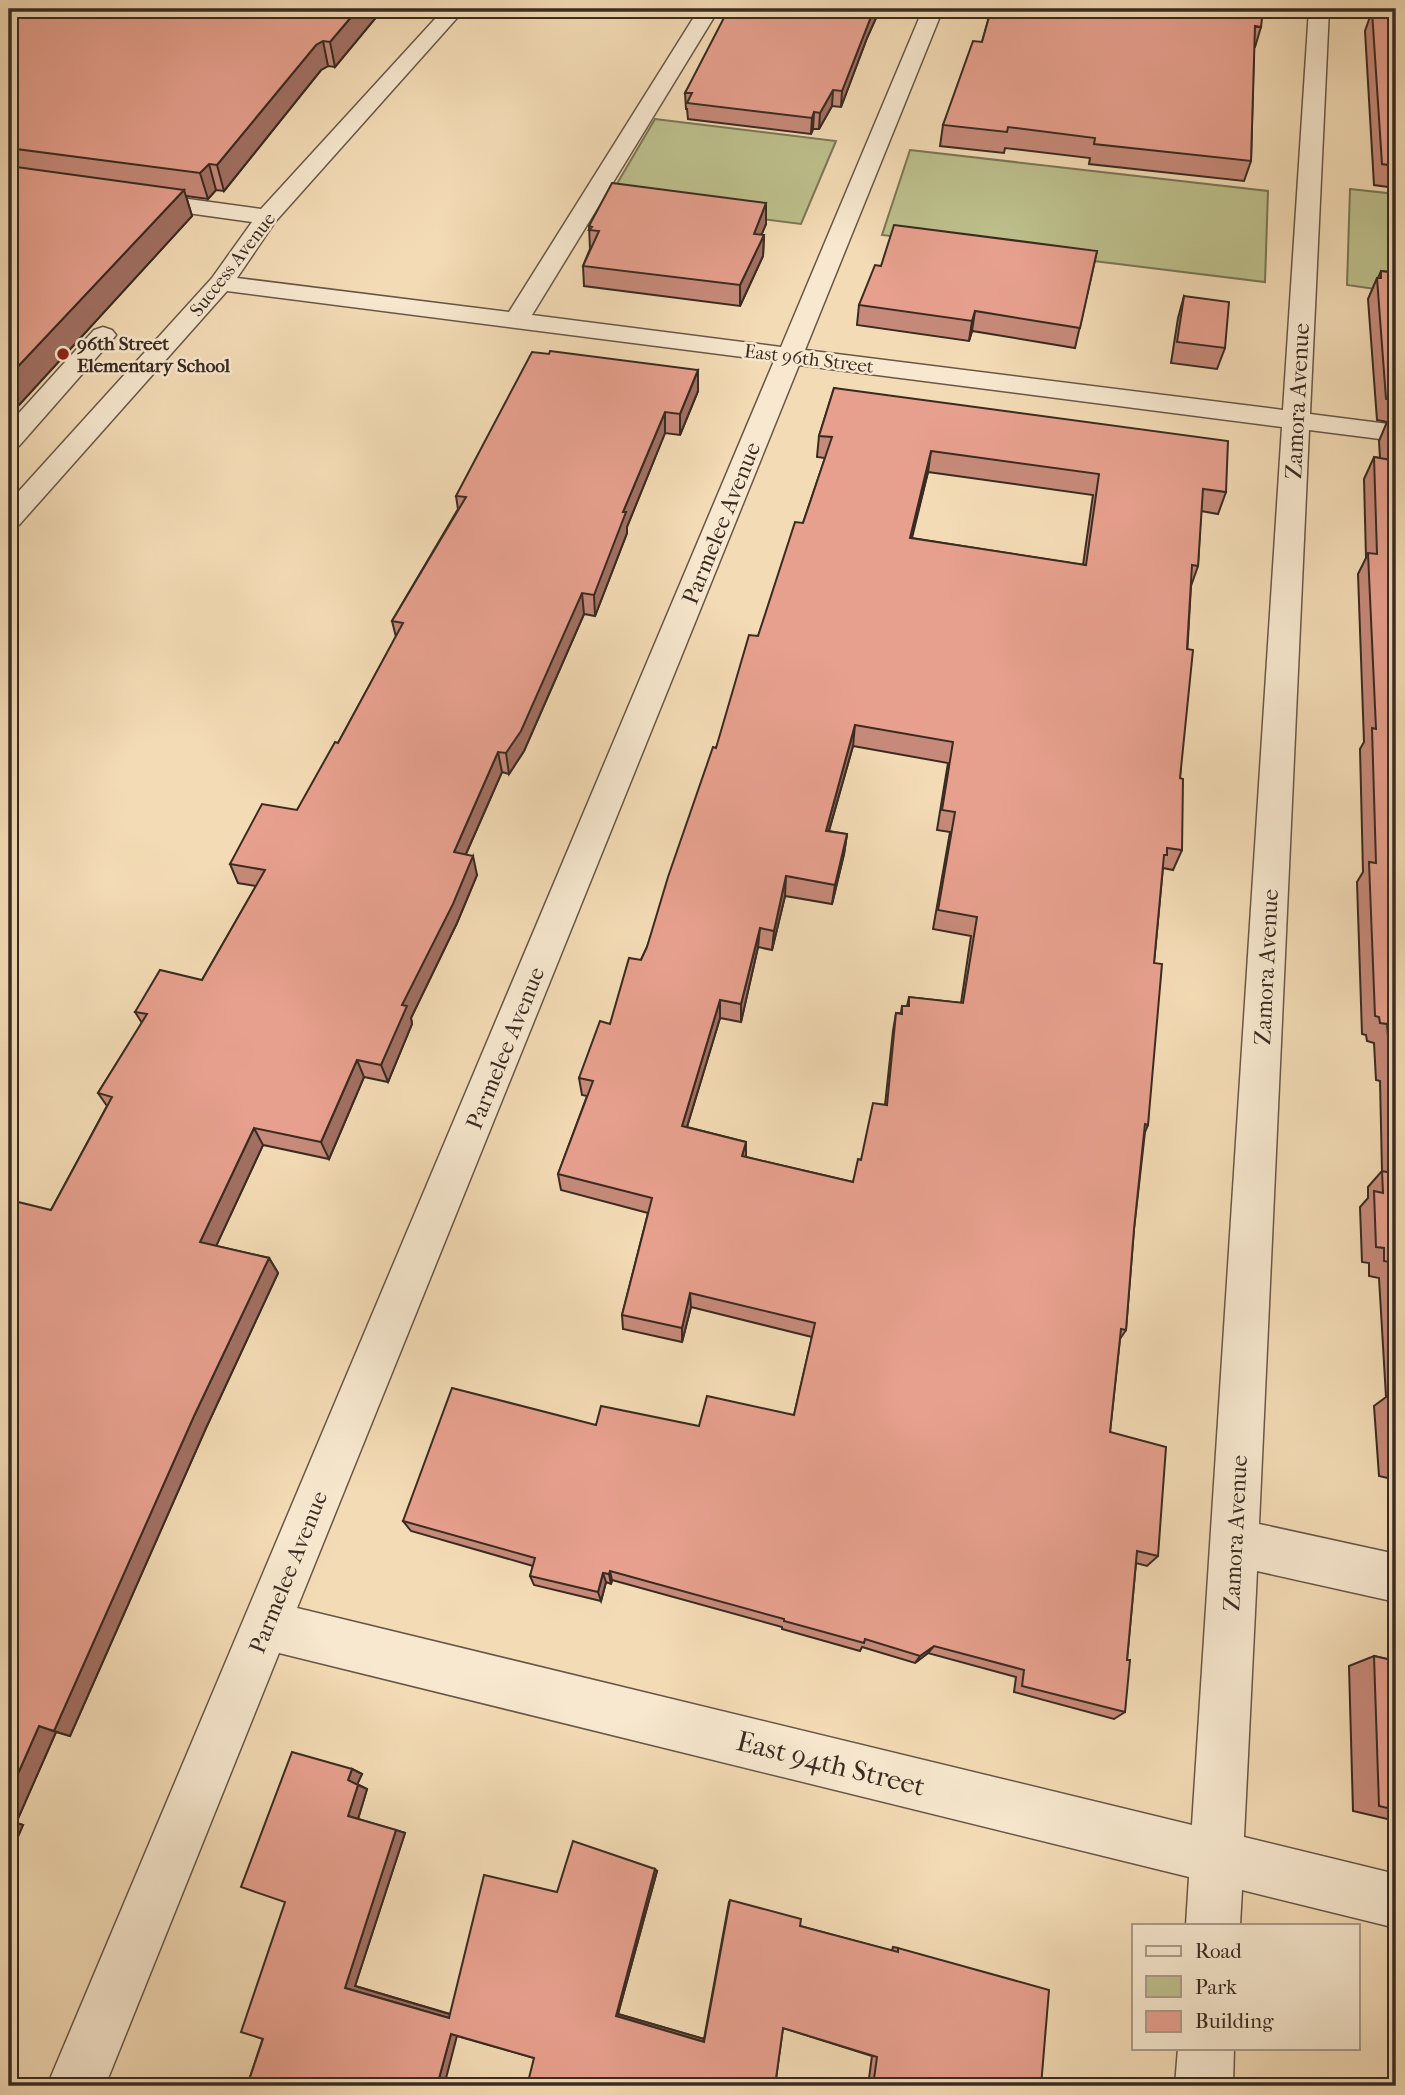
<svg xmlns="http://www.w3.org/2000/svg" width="1405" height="2095" viewBox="0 0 1405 2095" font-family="'IM FELL French Canon',serif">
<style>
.green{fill:#bdc08c;stroke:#7b7657;stroke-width:2}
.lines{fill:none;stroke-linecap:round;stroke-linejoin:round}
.minor-casing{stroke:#685747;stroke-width:3}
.minor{fill:#f7e8cf;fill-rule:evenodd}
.wall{fill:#c78a7a;stroke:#392b22;stroke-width:2;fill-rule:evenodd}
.shaded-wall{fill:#a27063;stroke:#392b22;stroke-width:2}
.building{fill:#e7a08e;stroke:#392b22;stroke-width:2;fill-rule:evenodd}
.poi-dot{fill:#8f2418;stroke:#f7e8cf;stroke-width:2.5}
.labels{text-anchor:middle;stroke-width:5;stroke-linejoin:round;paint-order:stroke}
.far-street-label{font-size:19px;fill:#392b22;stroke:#f7e8cf}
.far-poi-label{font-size:19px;font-weight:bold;fill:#392b22;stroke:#f7e8cf;text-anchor:start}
.street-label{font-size:23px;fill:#392b22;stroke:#f7e8cf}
.near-street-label{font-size:28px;fill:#392b22;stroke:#f7e8cf}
</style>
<rect width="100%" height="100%" fill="#f3dbb5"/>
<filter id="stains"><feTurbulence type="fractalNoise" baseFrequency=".00286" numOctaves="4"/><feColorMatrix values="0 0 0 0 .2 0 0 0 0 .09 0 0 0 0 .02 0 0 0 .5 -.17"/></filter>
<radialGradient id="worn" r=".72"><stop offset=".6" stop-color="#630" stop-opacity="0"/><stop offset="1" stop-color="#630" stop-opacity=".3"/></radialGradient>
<path class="green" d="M655,119L836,141L801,224L608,199Z
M910,150L1268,191L1265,282L882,235Z
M1350,189L1396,194V292L1347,285Z"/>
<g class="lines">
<defs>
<path id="minor" d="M444,9H465L275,222L237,278L509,312L699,9H719L532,315L781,347L923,9H943L805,350L1283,410L1309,9H1329L1310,414L1396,425V441L1309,430L1259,1524L1396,1554V1602L1257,1571L1244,1837L1396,1874V1928L1242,1890L1240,1925H1186L1189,1877L279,1653L105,2086H47L774,361L227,291L19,525L9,528V502L212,278L252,222L137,206L129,204L125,199L129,194L137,192L261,209ZM799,365L1282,427L1192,1825L297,1608Z
M103,327L112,330L116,335L112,340L19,446L9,448V424L94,330Z
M1178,2048H1234L1233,2086H1175Z"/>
</defs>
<use href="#minor" class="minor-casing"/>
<use href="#minor" class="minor"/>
</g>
<path class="wall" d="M9,9H383L335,67L328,66L321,70L224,191L216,190L208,199L186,196L192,216L9,416Z
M735,9H880L867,38L841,107L832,106L819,129H813L811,134L688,119L687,109H686L685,93Z
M1384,9H1396V188L1374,185L1365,31L1372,11L1383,12Z
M989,17L1261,27L1255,47H1254L1251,161L1244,181L1089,164L1090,158L1005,148L1004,153L940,146L943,125L982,42Z
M766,203V224L761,235H764L763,256L740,306L584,286L583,266L590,249L589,226Z
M1097,251L1075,348L972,331L969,341L857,325L859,305L881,266Z
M1381,271L1396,273V1480L1379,1476L1374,1406L1386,1397L1379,1278L1369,1276V1263L1362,1262L1360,1207L1368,1198V1187L1382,1171L1380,1081L1376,1080L1374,1043L1367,1041L1366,1035L1362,1034L1357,882L1363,872L1360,749L1364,742L1358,574L1366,558L1364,479L1374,457L1380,458L1379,441L1387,422L1377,420L1368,299L1377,278H1378Z
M1184,296L1225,348L1217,369L1171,363L1178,318Z
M698,370V391L680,435L665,433L627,527V533L595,616L584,614L524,751L509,774L502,772L466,854L477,875L457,923L411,1018L412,1024L388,1082L364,1077L329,1159L263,1145L216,1246L269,1258L278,1273L206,1428L70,1736L56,1732L16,1823L23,1825L9,1857L51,1210L107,1106L98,1093L142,1023L135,1012L202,980L256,886L238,883L230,864L297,810L338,743L396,637L392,621L458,509L456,496Z
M834,388L1226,492L1218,514L1201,511L1198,566L1191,586L1180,778L1182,850L1173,870L1163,868L1154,963L1148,1125L1145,1132L1134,1229L1126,1330L1120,1339L1110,1432L1158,1556L1147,1566L1136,1563L1127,1660L1125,1712L1114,1719L1014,1692L1016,1677L928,1653L915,1663L862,1647L860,1651L782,1629V1627L612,1580L611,1584L606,1582L601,1601L534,1585L530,1576L533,1566L411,1531L403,1521L596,1425L699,1426L794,1415L812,1337L691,1307L682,1342L623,1329L622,1315L648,1213L561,1190L558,1174L587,1096L582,1095L579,1078L610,1024L647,947L716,748L758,636L803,523L825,458L817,457L819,436ZM928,472L1093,495L1083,565L912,538ZM853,746L948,763L937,830L950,832L933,929L971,936L961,1003L909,997L907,1006H902L901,1013H896L893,1031L885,1105L861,1160L853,1182L746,1157V1142L687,1127L720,1018L741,1022L758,947L772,950L785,896L832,904L844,854L847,834L829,831Z
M1374,1656L1396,1661V1821L1353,1811L1349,1666Z
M352,1769L362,1774L357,1784L367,1789L358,1819L405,1833L355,1986L450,2014L557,1892L657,1871L618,2014L704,2039L729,1902L800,1926L892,1951L893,1947L898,1948L1041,2086H868L872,2056L783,2028L775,2086L534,2058L457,2036L247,2086Z
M1371,2082L1393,2086H1371Z"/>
<path class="shaded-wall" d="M9,9H30L9,25Z
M358,9H383L335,67L330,42Z
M874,9H880L867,38L841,107L842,91Z
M323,41L328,66L321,70L224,191L217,165L316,45Z
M833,90L832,106L819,129L820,113Z
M814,112L813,129L811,134L812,118Z
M209,164L216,190L208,199L200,173Z
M184,190L192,216L9,416V376Z
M766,203V224L753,255L754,234Z
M764,235L763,256L740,306V285Z
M975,311L972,331L969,341L972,321Z
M698,370V391L680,435V414Z
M665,412V433L627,527V533L595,616L594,595L623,512Z
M931,451L928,472L906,559L910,538Z
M582,593L584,614L524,751L509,774L506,753Z
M855,725L853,746L823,851L826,831Z
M498,752L502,772L458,872L454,852Z
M847,834L844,854L832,904L835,885Z
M473,856L477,875L457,923L411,1018L412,1024L388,1082L381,1065L402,1005Z
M786,876L785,896L772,950L774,931Z
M760,928L758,947L741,1022V1004Z
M720,1000V1018L682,1143V1126Z
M357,1060L364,1077L329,1159L321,1142Z
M254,1128L263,1145L211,1257L200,1242Z
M746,1142V1159L742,1156Z
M269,1258L278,1273L206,1428L70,1736L54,1731L194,1416Z
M690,1293L691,1307L682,1342V1328Z
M610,1571L612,1580L611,1584L609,1574Z
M603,1573L606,1582L601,1601L598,1592Z
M934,1646L928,1653L915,1663L920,1656Z
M39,1726L56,1732L16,1823L23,1825L9,1857V1794Z
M352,1769L362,1774L357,1785L348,1780Z
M358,1785L367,1789L358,1819L348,1816Z
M396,1830L405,1833L355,1986L456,2016L449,2018L345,1988Z
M655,1869L657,1871L618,2014L704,2039V2042L616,2016Z
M458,2032L444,2086H437L451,2034Z"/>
<path class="building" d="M21,9H358L330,42L323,41L316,45L217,165L209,164L200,173L9,148V19Z
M735,9H874L842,91L833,90L820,113L814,112L812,118L687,103L692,93H685L728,10H734Z
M995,9H1263L1261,27L1255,26L1251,161L1094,144L1095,138L1008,127L1007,132L943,125L973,41L982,42L989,17L993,18Z
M1389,9H1396V166L1382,164L1372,11L1389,12Z
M9,166L184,190L9,376Z
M612,183L766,203L754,234L764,235L740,285L583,266L599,231L589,230L592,227L589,226Z
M894,225L1097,251L1080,328L975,311L972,321L859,305L875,265L881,266Z
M1381,271L1396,273V401L1386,399L1377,278H1381Z
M1184,296L1229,302L1225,348L1177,342Z
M550,351L698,370L680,414L665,412L623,512H626L594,595L582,593L521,731L506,753L498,752L454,852L473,856L453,904L402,1005L407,1006L381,1065L357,1060L321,1142L254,1128L200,1242L269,1258L194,1416L54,1731L39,1726L9,1794V1219L18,1202L51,1210L112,1097L98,1093L147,1014L135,1012L160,970L202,980L265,870L230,864L262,804L297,810L335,742L338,743L403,623L392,621L466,497L456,496L532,352L549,354Z
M834,388L1228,441L1226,492L1203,489L1198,566L1192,565L1187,649L1193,650L1180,778L1183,779L1182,850L1167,848V855H1164L1154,963L1162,964L1148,1125L1145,1124L1134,1229L1126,1330L1121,1329L1110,1432L1166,1447L1158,1556L1137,1551L1127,1660H1130L1125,1712L1022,1686L1024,1670L934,1646L920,1656L865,1639L864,1643L784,1621V1619L610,1571L609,1574L603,1573L598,1592L530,1576L535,1558L403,1521L452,1388L596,1425L601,1406L699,1426L707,1396L794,1415L815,1323L690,1293L682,1328L622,1315L652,1198L558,1174L593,1081L579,1078L600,1021L610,1024L629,958L641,960L647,947L668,877L713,747L716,748L749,635L758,636L795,522L803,523L832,437L819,436ZM931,451L1099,474L1086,565L910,538ZM855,725L953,742L942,810L955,812L938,910L977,917L963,1003L909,997V1006H902V1014L896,1013L887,1105L873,1103L861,1160L858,1159L853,1182L742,1156L746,1142L682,1126L720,1000L741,1004L760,928L774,931L786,876L835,885L847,834L826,831Z
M1388,420L1396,421V1144L1394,1063L1390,1062L1387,1024L1380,1023L1379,1017L1375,1016L1369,862L1376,863L1372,728L1376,729L1368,553L1377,554L1374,457L1391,460Z
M1382,1171L1396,1174V1302L1394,1263L1384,1261V1248L1376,1247L1374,1191L1383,1193Z
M1389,1394L1396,1395V1465H1395Z
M1374,1656L1396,1661V1810L1379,1806Z
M292,1752L352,1769L348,1780L358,1785L348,1816L396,1830L345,1988L449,2018L484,1875L557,1892L573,1841L655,1869L616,2016L704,2042L730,1900L801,1919L800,1926L898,1952V1948L1049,1990L1041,2086H873L877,2057L783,2028L775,2086H527L534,2058L451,2034L437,2086H247L263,2039L241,2032L285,1902L241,1887Z"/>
<circle class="poi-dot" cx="63" cy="354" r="7"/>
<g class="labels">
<g class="far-street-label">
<text transform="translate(232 264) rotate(-52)" y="7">Success Avenue</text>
<text transform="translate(809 358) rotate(7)" y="7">East 96th Street</text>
</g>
<g class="far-poi-label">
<text x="77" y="350">96th Street<tspan x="77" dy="22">Elementary School</tspan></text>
</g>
<g class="street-label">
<text transform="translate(1297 401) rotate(-87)" y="8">Zamora Avenue</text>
<text transform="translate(721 523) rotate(-68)" y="8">Parmelee Avenue</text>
<text transform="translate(1266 967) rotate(-87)" y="8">Zamora Avenue</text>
<text transform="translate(505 1048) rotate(-68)" y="8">Parmelee Avenue</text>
<text transform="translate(1235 1533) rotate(-87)" y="8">Zamora Avenue</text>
<text transform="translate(288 1572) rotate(-68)" y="8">Parmelee Avenue</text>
</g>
<g class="near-street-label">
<text transform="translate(831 1763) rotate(14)" y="10">East 94th Street</text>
</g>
</g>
<rect width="1405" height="2095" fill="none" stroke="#f3dbb5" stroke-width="35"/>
<rect x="10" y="10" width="1384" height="2074" fill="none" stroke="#392b22" stroke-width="3.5"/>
<rect x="18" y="18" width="1370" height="2060" fill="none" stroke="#392b22" stroke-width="2"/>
<rect x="1132" y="1924" width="228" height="126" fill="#f7e8cf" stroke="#ab9c8a" stroke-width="2"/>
<rect x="1146" y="1946" width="35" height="10" fill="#f7e8cf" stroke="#ab9c8a" stroke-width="2"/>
<text x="1195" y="1958" font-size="21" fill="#392b22">Road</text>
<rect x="1146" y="1976" width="35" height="21" fill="#bdc08c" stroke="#ab9c8a" stroke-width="2"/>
<text x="1195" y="1994" font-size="21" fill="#392b22">Park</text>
<rect x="1146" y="2011" width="35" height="21" fill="#e7a08e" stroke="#ab9c8a" stroke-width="2"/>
<text x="1195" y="2028" font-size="21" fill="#392b22">Building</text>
<rect width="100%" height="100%" filter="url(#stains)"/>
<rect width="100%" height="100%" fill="url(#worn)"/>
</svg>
